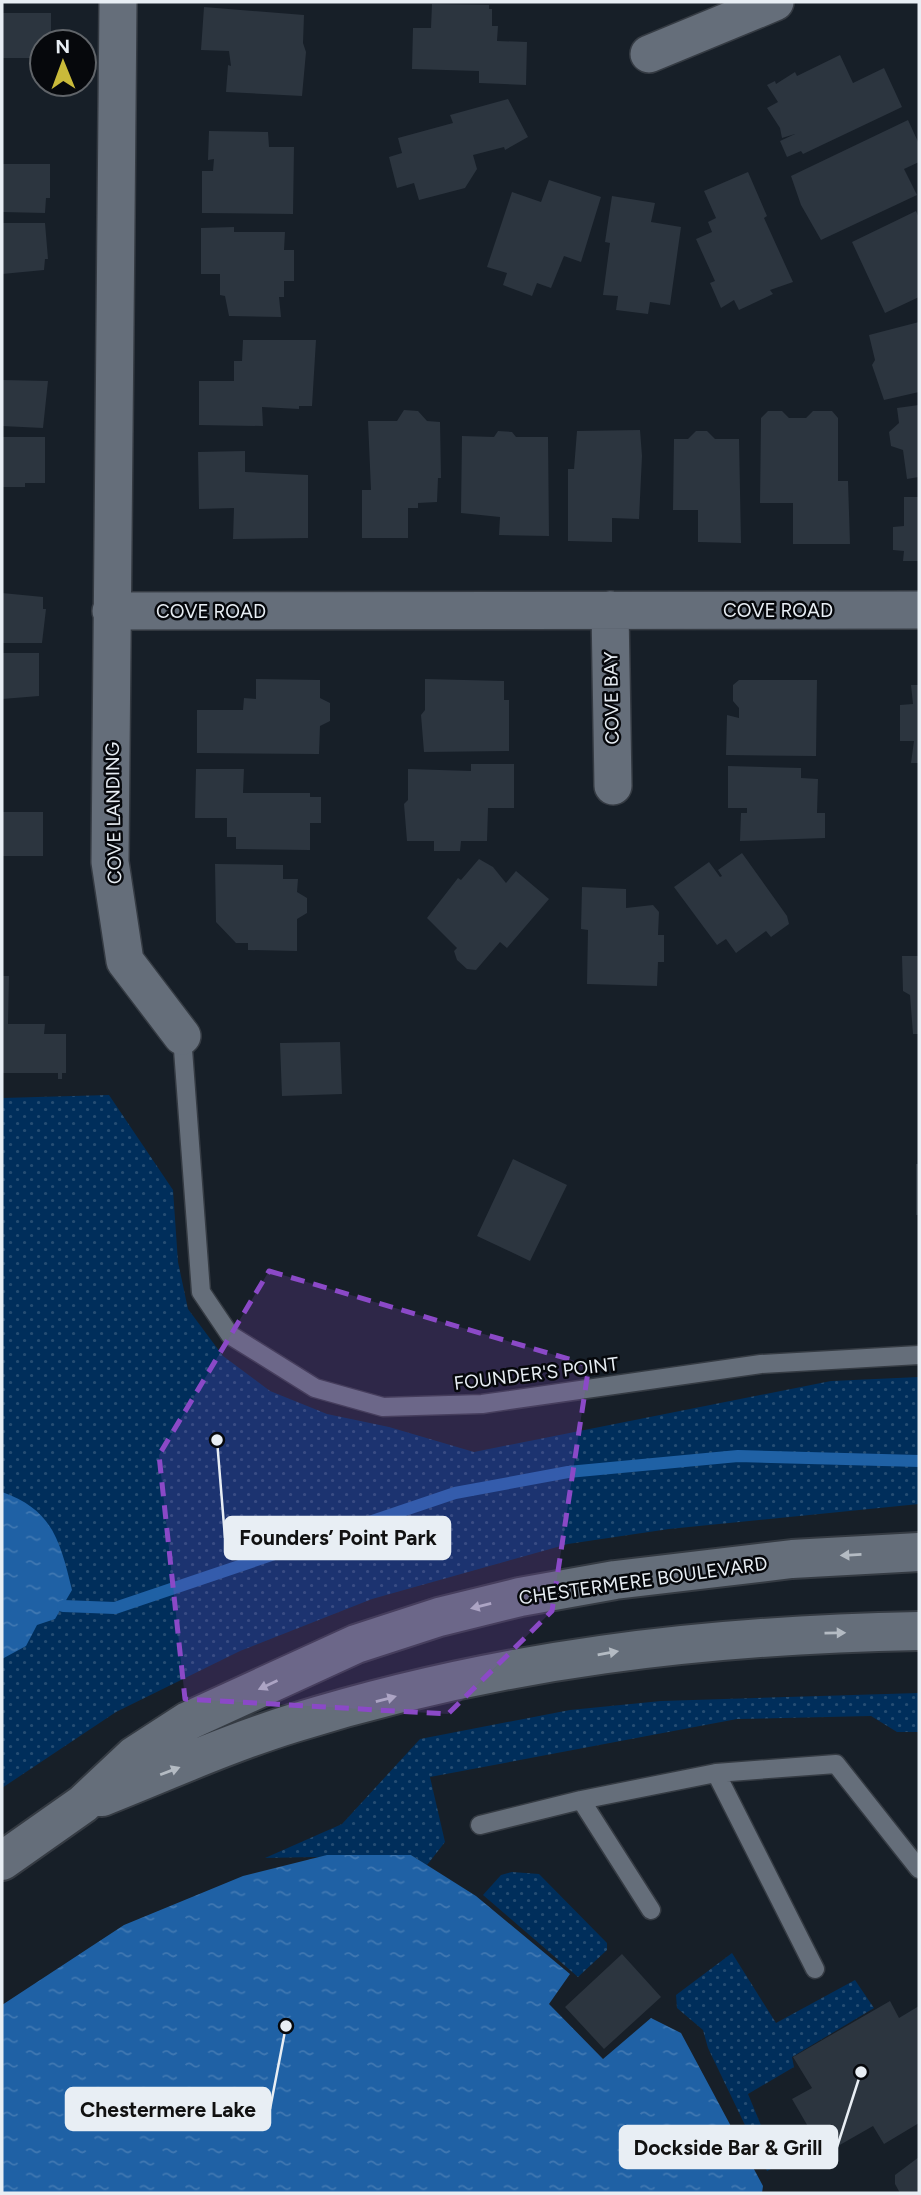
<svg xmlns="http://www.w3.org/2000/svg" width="921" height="2195" viewBox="0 0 921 2195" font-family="Figtree,sans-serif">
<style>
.grass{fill:url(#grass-dots)}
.water{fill:url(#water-ripples)}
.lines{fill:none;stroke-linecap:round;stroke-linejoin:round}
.stream{stroke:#1f61a5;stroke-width:12}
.building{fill:#2c353f}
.service-casing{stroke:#353b43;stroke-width:21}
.minor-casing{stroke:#353b43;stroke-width:40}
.secondary-casing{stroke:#353b43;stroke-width:42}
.service{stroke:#656e7a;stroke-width:18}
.minor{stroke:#656e7a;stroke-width:37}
.secondary{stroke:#656e7a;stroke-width:38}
.oneway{fill:#b4bbc3}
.marked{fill:#8b49c7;fill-opacity:0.2;stroke:#8b49c7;stroke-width:5;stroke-dasharray:14 9;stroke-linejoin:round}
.labels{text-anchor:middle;stroke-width:5;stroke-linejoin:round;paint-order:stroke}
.street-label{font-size:19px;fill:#e8eef4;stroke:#06080c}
.leader{fill:none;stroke:#e8eef4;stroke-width:2.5}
.callout-dot{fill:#e8eef4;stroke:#06080c;stroke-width:2.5}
.callout{fill:#e8eef4;stroke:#e8eef4;stroke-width:2.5}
.callout-label{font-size:21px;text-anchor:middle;font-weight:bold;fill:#111}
</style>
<defs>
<pattern id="grass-dots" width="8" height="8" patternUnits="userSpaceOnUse" patternTransform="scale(1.75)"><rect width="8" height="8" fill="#002e5b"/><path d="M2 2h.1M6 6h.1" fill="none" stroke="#254d73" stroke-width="1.8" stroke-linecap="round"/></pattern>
<pattern id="water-ripples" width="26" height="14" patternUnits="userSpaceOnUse" patternTransform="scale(1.75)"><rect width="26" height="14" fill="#1f61a5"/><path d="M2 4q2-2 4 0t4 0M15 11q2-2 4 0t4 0" fill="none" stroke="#4078b2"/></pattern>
</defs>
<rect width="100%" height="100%" fill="#171f28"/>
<path class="grass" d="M109,1095L173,1190L178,1262L188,1309L223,1356L270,1391L327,1414L389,1427L474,1452L831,1381L919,1377V1504L669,1529L568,1544L372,1599L240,1651L116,1712L2,1788V1098Z
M919,1693V1732H897L871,1716L737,1719L430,1777L445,1842L427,1865L411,1855L265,1858L342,1824L420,1739L570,1710L661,1701Z
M512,1872L539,1874L607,1943V1950L578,1977L483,1895L501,1875Z
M732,1953L776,2023L855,1980L874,2008L792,2057L794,2067L748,2094L778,2166L767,2171L708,2048L703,2030L677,2008L676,1995Z"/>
<path class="water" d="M2,1492C53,1510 60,1541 72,1590L55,1619L37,1625L26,1646L2,1659Z
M327,1855H411L476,1896L570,1974L549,2004L603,2059L651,2018L681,2033L763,2186L762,2193H2V2005L124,1925L243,1876Z"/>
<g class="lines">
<path class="stream" d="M63,1606L115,1608L455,1493L568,1472L738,1456L919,1461"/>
</g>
<path class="building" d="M432,4L489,5V9H492V26H498L497,41L527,42L526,85L479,83V71L412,69L413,28H431Z
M204,7L304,15L303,43L306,52L302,96L226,92L228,65L231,66L229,51L201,50Z
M2,13H51V42H42V58H2Z
M840,55L853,83L884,68L902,107L803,154L801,151L787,157L780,141L795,134L782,138L780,128L767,108L778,102L767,85L775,81L776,84L795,72L797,76Z
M508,99L528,137L505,150L504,147L473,155L477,169L465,188L419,200L414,183L397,188L389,157L402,153L398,138L453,123L450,115Z
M908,120L919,144V162L904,169L917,195L821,240L801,205L791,176Z
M209,131L268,132L269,147H294L293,214L202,213V171H213L214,159L208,160Z
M2,164H50V198H46L45,213L2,212Z
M748,172L767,216L764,218L793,282L770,290L773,294L739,310L734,300L721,308L710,283L715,281L696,239L712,232L708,222L716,218L704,191Z
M549,180L601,197L581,262L564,256L551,288L537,283L532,296L503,285L507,273L487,267L512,192L541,202Z
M612,196L655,203L651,222L681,227L670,305L650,302L648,314L616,310L618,296L603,295L610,243L605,242Z
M916,211L919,218V297L885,313L852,242Z
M2,223H45L48,259H45L44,270L2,274Z
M234,227V232H285L284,250H294V281H284V297H279L281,317L229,316L225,296L220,295V274H201V228Z
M919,322V392L884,400L872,365L875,360L869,335Z
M243,340H316L312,406H299V409L262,407L263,426L199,425V381H234V361H242Z
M2,380L48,381L43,428L2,426Z
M919,405V477L907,479L903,450L891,446L889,432L899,423L897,408Z
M404,410L418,411L427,421L440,422L441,478H438L437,502L418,503V508H408V538H362V490H371L368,421H397Z
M768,411H782L789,418H806L813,411H832L838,418V481H848L850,544H793V503H760L761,418Z
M640,430L642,456L639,519L612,518V542L568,541V469H574L577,431Z
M498,431L512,432L516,437H548L549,536L499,535L500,517L461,513L462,436L494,437Z
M696,431H707L715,439H739L741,543L698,542V510H673L674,439H688Z
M2,437H45V483H25V487H2Z
M245,451V472L308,475V538L233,539L234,508L199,509L198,452Z
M904,497H919V561H903L904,551L893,550V527L904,526Z
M2,593L43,597V609H46L42,643H2Z
M2,653H39V696L2,699Z
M256,679L320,680V698L330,703V721L320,726L319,754L197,753V710H243L244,698L256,699Z
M425,679L504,681V700H509V751L424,752L421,715L425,710Z
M739,680H817L816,756L726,755L727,715L739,718V708L733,701V685Z
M911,685H919V763H911L914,741H900V705L913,704Z
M471,764H514V808H488L487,841H461L460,851H434V841H407L404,804L408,800V769L471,771Z
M728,766L801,768V778L818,779L817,813H825V838L740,841L741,813H747V808H728Z
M196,769H244L243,793H310V797H321V823H310V850L236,849V837H227V818H195Z
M2,812H43V856H2Z
M742,853L787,916L789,924L771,937L766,931L736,953L726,939L717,945L674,887L709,862L720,877L722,876L718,870Z
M479,859L493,867L506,883L516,871L549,899L507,948L500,942L476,970L467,969L457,960L454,951L457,948L427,918L458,878L461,880Z
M215,864L283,865V879H298L297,892L307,898V913L297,919V951L248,950V943H236L216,922Z
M582,887L626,889V908L653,905L659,912L658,935H664V962H658L657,986L587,984L588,930L581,929Z
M902,956H919V1034H913L910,995L903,991Z
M2,976H9L8,1024H45L44,1034H66V1073H62V1079H58V1073H2Z
M340,1042L342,1094L282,1096L280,1043Z
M513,1159L567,1185L530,1261L477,1236Z
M916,1164H919V1215H916Z
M622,1954L661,1997L604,2049L565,2007Z
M890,2001L899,2018L919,2006V2123L884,2144L873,2126L824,2154L792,2099L812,2088L793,2057Z
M919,2157V2193H900L895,2184V2175Z"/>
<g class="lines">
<defs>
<path id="service" d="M182,1036L201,1292L230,1335L315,1388L383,1407L482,1404L761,1364L919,1355
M581,1800L651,1910
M480,1825L581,1800L716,1773
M815,1969L716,1773L836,1764L919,1869"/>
<path id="minor" d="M118,2L110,862L125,961L182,1036
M649,54L775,2
M610,610L613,786
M111,611L919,610"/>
<path id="secondary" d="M102,1797C165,1772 229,1743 294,1723C500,1659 705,1635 919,1631
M2,1861L83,1804L134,1756L188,1721L356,1644L439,1617L520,1597L615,1580L792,1559L919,1552"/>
</defs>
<use href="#service" class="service-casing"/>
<use href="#minor" class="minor-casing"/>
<use href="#secondary" class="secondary-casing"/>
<use href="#service" class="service"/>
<use href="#minor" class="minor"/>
<use href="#secondary" class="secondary"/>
</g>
<defs><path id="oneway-solid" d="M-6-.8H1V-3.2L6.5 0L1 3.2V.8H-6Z" transform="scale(1.75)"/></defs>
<g class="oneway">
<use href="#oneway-solid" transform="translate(851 1555) rotate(177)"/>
<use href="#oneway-solid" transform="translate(481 1606) rotate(166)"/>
<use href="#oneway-solid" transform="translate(835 1633) rotate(-1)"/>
<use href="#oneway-solid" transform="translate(608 1653) rotate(-10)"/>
<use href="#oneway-solid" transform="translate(268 1685) rotate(155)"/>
<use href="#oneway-solid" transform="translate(386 1699) rotate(-15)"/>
<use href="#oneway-solid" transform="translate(170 1771) rotate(-21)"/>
</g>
<path class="marked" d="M269,1271L589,1365L552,1611L448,1714L185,1699L159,1455Z"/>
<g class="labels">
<g class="street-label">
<text x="778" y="617">COVE ROAD</text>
<text x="211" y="618">COVE ROAD</text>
<text transform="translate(611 698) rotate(-91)" y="7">COVE BAY</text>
<text transform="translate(113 813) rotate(-91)" y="7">COVE LANDING</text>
<text transform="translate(536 1373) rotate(-7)" y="7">FOUNDER'S POINT</text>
<text transform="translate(643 1580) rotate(-8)" y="7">CHESTERMERE BOULEVARD</text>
</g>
</g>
<path class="leader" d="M217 1440L225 1538M286 2026L270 2109M861 2072L837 2147"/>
<g class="callout-dot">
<circle cx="217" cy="1440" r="7"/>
<circle cx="286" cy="2026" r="7"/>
<circle cx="861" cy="2072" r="7"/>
</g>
<g class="callout">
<rect x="225" y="1517" width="225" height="42" rx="7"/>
<rect x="66" y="2088" width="204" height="42" rx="7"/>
<rect x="620" y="2126" width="217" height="42" rx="7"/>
</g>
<g class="callout-label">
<text x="338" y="1545">Founders’ Point Park</text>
<text x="168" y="2117">Chestermere Lake</text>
<text x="728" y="2155">Dockside Bar &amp; Grill</text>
</g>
<rect width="921" height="2195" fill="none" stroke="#e8eef4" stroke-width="7"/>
<g transform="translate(63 63) rotate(359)"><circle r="33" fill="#06080c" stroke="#606469" stroke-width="2"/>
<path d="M0-5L12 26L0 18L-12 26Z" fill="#c9ba3a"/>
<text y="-10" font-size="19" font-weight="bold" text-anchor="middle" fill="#e8eef4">N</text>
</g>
</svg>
